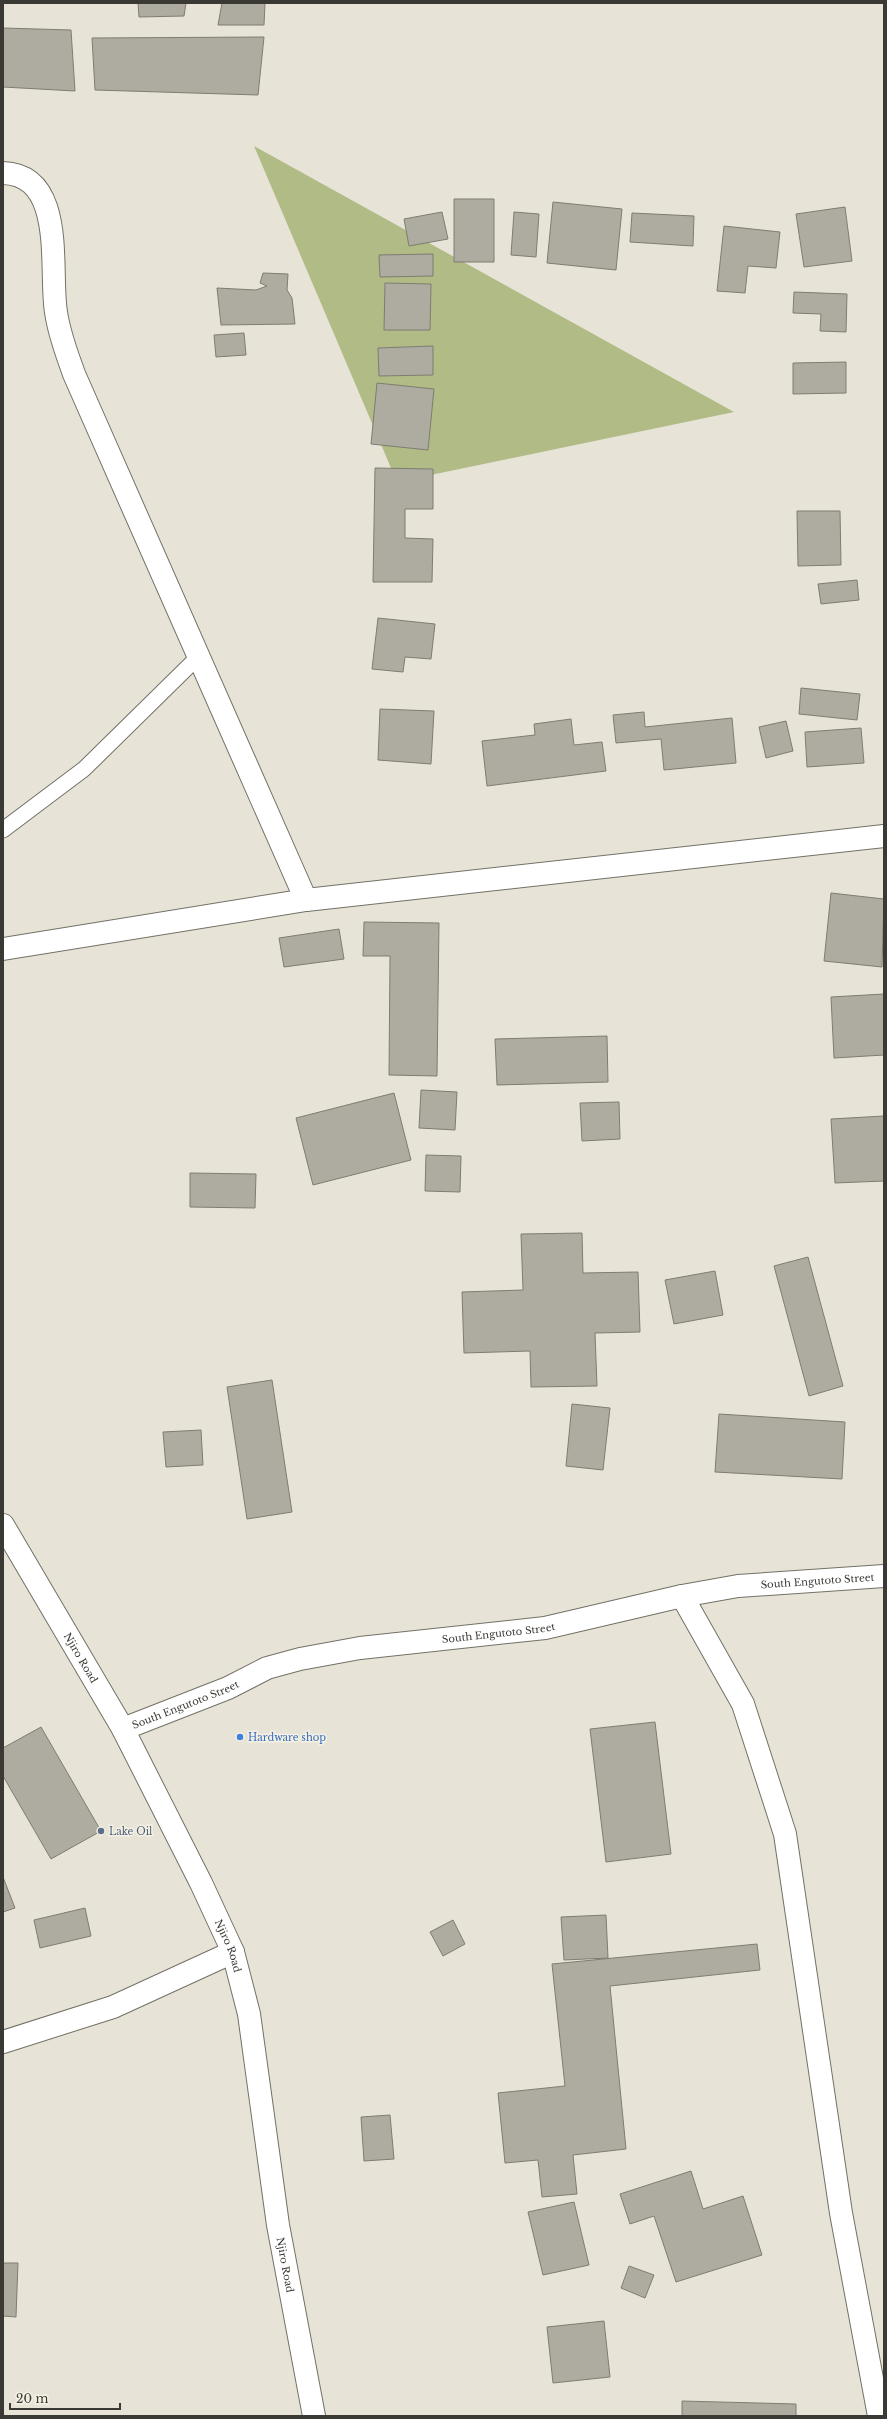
<svg xmlns="http://www.w3.org/2000/svg" width="887" height="2419" viewBox="0 0 887 2419" font-family="'Libre Baskerville',serif">
<style>
.green{fill:#b0bb86}
.building{fill:#aeaba0;stroke:#7f7c71}
.lines{fill:none;stroke-linecap:round;stroke-linejoin:round}
.lane-casing{stroke:#737166;stroke-width:17}
.street-casing{stroke:#737166;stroke-width:24}
.secondary-casing{stroke:#737166;stroke-width:24}
.lane{stroke:#fff;stroke-width:15}
.street{stroke:#fff;stroke-width:22}
.secondary{stroke:#fff;stroke-width:22}
.shop-dot{fill:#3f7fe0;stroke:#f4f1e4;stroke-width:1.5}
.service-dot{fill:#5c6f8a;stroke:#f4f1e4;stroke-width:1.5}
.labels{text-anchor:middle;stroke-width:3;stroke-linejoin:round;paint-order:stroke}
.street-label{font-size:10px;fill:#3a3934;stroke:#f4f1e4}
.shop-label{font-size:10px;fill:#366cbe;stroke:#f4f1e4;text-anchor:start}
.service-label{font-size:10px;fill:#4e5e75;stroke:#f4f1e4;text-anchor:start}
</style>
<rect width="100%" height="100%" fill="#e7e4d7"/>
<path class="green" d="M254,146L734,412L397,482Z"/>
<path class="building" d="M138,3H186L184,16L139,17Z
M222,3H265L264,25H218Z
M3,28L71,30L75,91L3,87Z
M264,37L258,95L95,90L92,38Z
M454,199H494V262H454Z
M553,202L622,209L616,270L547,263Z
M845,207L852,261L804,267L796,214Z
M442,212L448,239L409,246L404,219Z
M514,212L539,214L536,257L511,255Z
M632,213L694,216L693,246L630,242Z
M724,226L780,232L776,268L748,266L745,293L717,291Z
M433,254V276L380,277L379,255Z
M263,273L288,274L287,290L292,298L295,324L221,325L217,288L256,290L267,286L260,283Z
M385,283L431,284L430,330H384Z
M794,292L847,294L846,332L820,331L821,314L793,313Z
M244,333L246,355L216,357L214,335Z
M433,346V375L379,376L378,348Z
M846,362V393L793,394V363Z
M377,383L434,389L428,450L371,444Z
M375,468L433,469V509H405V538L433,539L432,582H373Z
M797,511H840L841,565L798,566Z
M857,580L859,600L821,604L818,584Z
M378,618L435,624L431,659L405,657L403,672L372,669Z
M801,688L860,694L857,720L799,714Z
M380,709L434,711L431,764L378,760Z
M644,712L645,727L732,718L736,763L664,770L661,739L616,743L613,715Z
M571,719L574,745L602,742L606,771L487,786L482,741L535,735L534,724Z
M786,721L793,751L766,758L759,727Z
M861,728L864,763L807,767L805,732Z
M831,893L884,899L882,967L824,961Z
M364,922L439,923L437,1076L389,1075L390,956H363Z
M339,929L344,959L284,967L279,938Z
M884,994V1055L834,1058L831,997Z
M607,1036L608,1082L497,1085L495,1039Z
M421,1090L457,1092L455,1130L419,1128Z
M394,1093L411,1160L313,1185L296,1118Z
M619,1102L620,1139L582,1141L580,1103Z
M884,1116V1181L835,1183L831,1119Z
M426,1155L461,1156L460,1192L425,1191Z
M190,1173L256,1174L255,1208L190,1207Z
M582,1233L583,1273L638,1272L640,1332L595,1333L597,1386L531,1387L530,1351L464,1353L462,1292L523,1290L521,1234Z
M808,1257L843,1386L809,1396L774,1266Z
M715,1271L723,1315L674,1324L665,1280Z
M272,1380L292,1512L247,1519L227,1387Z
M572,1404L610,1408L603,1470L566,1466Z
M719,1414L845,1422L842,1479L715,1472Z
M201,1430L203,1465L166,1467L163,1432Z
M655,1722L671,1854L606,1862L590,1729Z
M41,1727L101,1831L51,1859L3,1776V1748Z
M3,1877L15,1908L3,1912Z
M85,1908L91,1936L40,1948L34,1920Z
M606,1915L608,1958L564,1960L561,1917Z
M453,1920L465,1944L443,1956L430,1932Z
M757,1944L760,1970L610,1986L626,2149L573,2155L577,2194L542,2197L538,2160L505,2163L498,2093L565,2086L552,1964Z
M390,2115L394,2159L364,2161L361,2117Z
M691,2171L703,2209L743,2196L762,2255L676,2282L654,2216L630,2224L620,2194Z
M574,2202L589,2265L543,2275L528,2212Z
M3,2263H18L16,2317L3,2316Z
M629,2266L654,2275L645,2298L621,2288Z
M604,2321L610,2377L553,2383L547,2327Z
M682,2401L796,2404V2416H682Z"/>
<g class="lines">
<defs>
<path id="lane" d="M3,830L84,769L199,656"/>
<g id="street">
<path d="M3,173C67,175 49,271 56,312C59,334 67,354 74,374L306,900"/>
<path d="M3,949L306,900L884,836"/>
<path d="M682,1596L743,1704L785,1834L841,2213L879,2416"/>
<path id="s1" d="M123,1729L228,1688L267,1668L300,1659L360,1648L545,1628L682,1596L738,1586L884,1576"/>
<path d="M3,2042L113,2007L233,1952"/>
</g>
<g id="secondary">
<path id="s2" d="M3,1525L123,1729L201,1883L233,1952L249,2014L278,2225L314,2416"/>
</g>
</defs>
<use href="#lane" class="lane-casing"/>
<use href="#street" class="street-casing"/>
<use href="#secondary" class="secondary-casing"/>
<use href="#lane" class="lane"/>
<use href="#street" class="street"/>
<use href="#secondary" class="secondary"/>
</g>
<circle class="shop-dot" cx="240" cy="1737" r="4"/>
<circle class="service-dot" cx="101" cy="1831" r="4"/>
<g class="labels">
<g class="street-label">
<text dy="4" stroke="none"><textPath href="#s1" startOffset="715">South Engutoto Street</textPath></text>
<text dy="4" stroke="none"><textPath href="#s1" startOffset="391">South Engutoto Street</textPath></text>
<text dy="4" stroke="none"><textPath href="#s2" startOffset="154">Njiro Road</textPath></text>
<text dy="4" stroke="none"><textPath href="#s1" startOffset="67">South Engutoto Street</textPath></text>
<text dy="4" stroke="none"><textPath href="#s2" startOffset="478">Njiro Road</textPath></text>
<text dy="4" stroke="none"><textPath href="#s2" startOffset="803">Njiro Road</textPath></text>
</g>
<g class="shop-label">
<text x="248" y="1741">Hardware shop</text>
</g>
<g class="service-label">
<text x="109" y="1835">Lake Oil</text>
</g>
</g>
<rect width="887" height="2419" fill="none" stroke="#3a3934" stroke-width="8"/>
<path d="M10 2403v6h110v-6" fill="none" stroke="#3a3934" stroke-width="2"/>
<text x="16" y="2403" font-size="12" fill="#3a3934" stroke="#f4f1e4" stroke-width="3" paint-order="stroke">20 m</text>
</svg>
